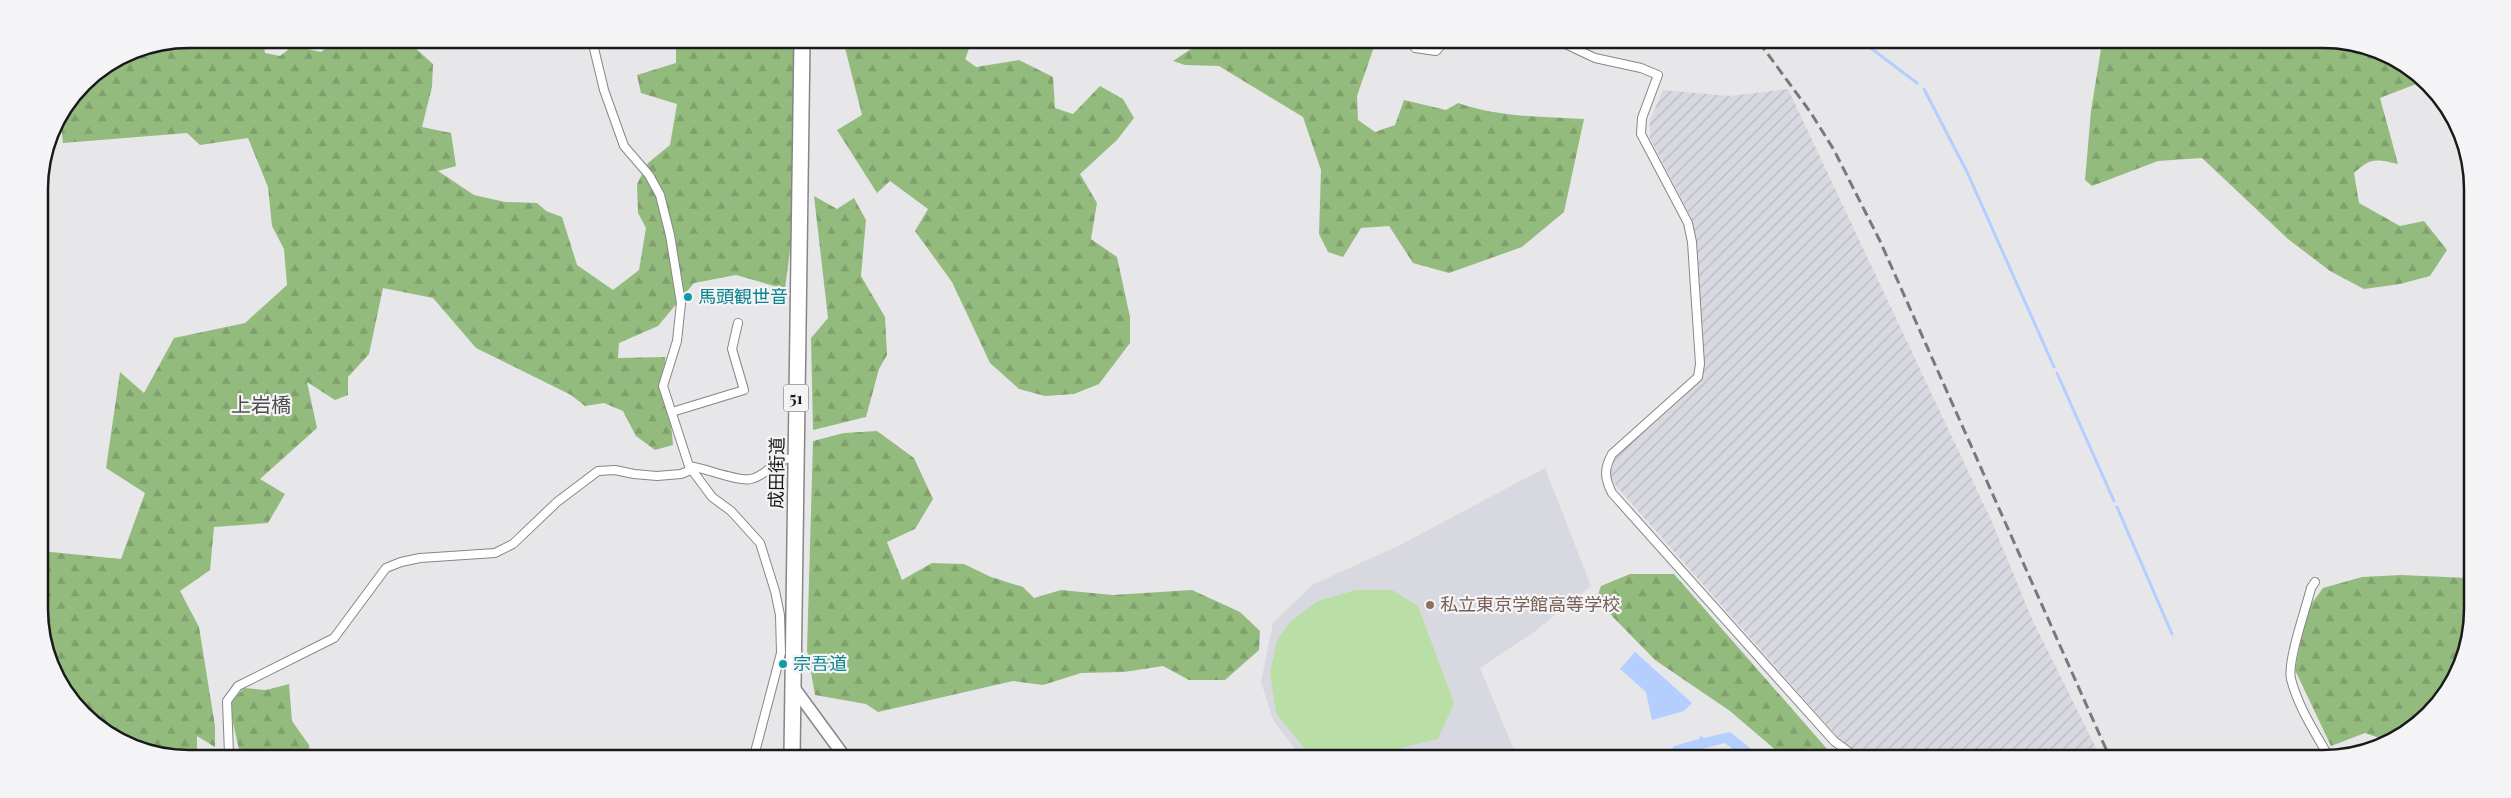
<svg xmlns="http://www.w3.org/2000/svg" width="2511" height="798" viewBox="0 0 2511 798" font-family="'Playfair Display','Noto Sans JP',serif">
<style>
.built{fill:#d8d8e1}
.industrial{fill:url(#industrial-furrows)}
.forest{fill:url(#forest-firs)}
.park{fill:#badfa6}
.water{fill:#b3ceff}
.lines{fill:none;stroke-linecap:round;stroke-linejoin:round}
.stream{stroke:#b3ceff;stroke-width:3}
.street-casing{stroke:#868688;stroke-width:10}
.secondary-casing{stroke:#868688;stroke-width:14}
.highway-casing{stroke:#868688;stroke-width:18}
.street{stroke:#fff;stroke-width:8}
.secondary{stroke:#fff;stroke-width:11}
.highway{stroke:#fff;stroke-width:15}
.rail{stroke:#79787a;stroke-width:3;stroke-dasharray:10 5;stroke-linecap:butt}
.culture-dot{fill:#0f9aa8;stroke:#f4f4f6;stroke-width:2}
.education-dot{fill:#8d6e63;stroke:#f4f4f6;stroke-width:2}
.labels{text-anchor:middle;stroke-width:4.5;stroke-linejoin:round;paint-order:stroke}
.shield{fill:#f4f4f6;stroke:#5b5b5c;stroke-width:1}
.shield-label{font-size:16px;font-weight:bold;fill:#19191a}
.culture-label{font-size:18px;fill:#0d838f;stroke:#f4f4f6;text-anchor:start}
.street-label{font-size:18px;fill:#19191a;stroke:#f4f4f6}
.education-label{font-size:18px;fill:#785e54;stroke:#f4f4f6;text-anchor:start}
.quarter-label{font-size:20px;fill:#4f4f51;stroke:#f4f4f6}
.rim{fill:none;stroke:#19191a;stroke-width:2.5}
</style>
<defs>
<pattern id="industrial-furrows" width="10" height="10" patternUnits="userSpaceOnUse" patternTransform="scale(1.25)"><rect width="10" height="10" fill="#d8d8e1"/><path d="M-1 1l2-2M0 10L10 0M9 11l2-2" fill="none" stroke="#b9b9c0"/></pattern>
<pattern id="forest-firs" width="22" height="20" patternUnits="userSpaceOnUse" patternTransform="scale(1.25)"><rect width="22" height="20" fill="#94bb7e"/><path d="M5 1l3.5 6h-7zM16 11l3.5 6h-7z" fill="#7fa06c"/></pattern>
</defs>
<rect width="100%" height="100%" fill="#e7e6e9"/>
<path class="built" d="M1545,468L1591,586L1534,632L1480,668L1517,757H1301L1273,720L1261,682L1273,623L1312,585L1400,545Z"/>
<path class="industrial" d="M1788,89L1992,522L2032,619L2101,758H1869L1842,742L1610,479L1611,463L1616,454L1699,381L1704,364L1695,234L1691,217L1650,138V120L1663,90L1729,96Z"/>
<path class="forest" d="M188,39H263L265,53L280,56L293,46L321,52L338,39H405L433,64L432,87L422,127L451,133L456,166L438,171L474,195L505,202L537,203L546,211L562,217L577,265L613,290L639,270L646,228L638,213L637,184L648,163L670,145L677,104L641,93L637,75L676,63V40H793L794,220L785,289L736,275L694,283L658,326L619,343L618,358L665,357L673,445L655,450L636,436L623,411L604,403L585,406L571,395L476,348L433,298L383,288L369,354L348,377V395L335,400L307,382L317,428L260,479L285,494L268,523L214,527L210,570L180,591L199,627L215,726V747L197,736V754H150L82,715L54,676L43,642L41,551L121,559L145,493L106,468L120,372L144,393L174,338L245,323L287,285L284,249L272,226L268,187L248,138L200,145L187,133L63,143L60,118L65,107L83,82L131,50Z
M843,40L972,41L965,59L976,67L1019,60L1053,77L1055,108L1073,114L1100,86L1123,99L1134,118L1117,140L1080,174L1097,203L1091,239L1117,257L1130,317V343L1099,384L1074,394L1045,396L1019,389L990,363L952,282L915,231L928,209L890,181L877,193L837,130L862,115Z
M1192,41H1376L1357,96L1358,120L1375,132L1395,125L1404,100L1446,110L1458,103C1499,117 1541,117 1584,119L1564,212L1522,247L1449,273L1413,263L1389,226L1361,228L1343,257L1328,252L1319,234L1321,170L1303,117L1219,66L1185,65L1173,61L1191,49Z
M2162,43L2361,44L2398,59L2424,81L2380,98L2398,164C2376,159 2371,157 2354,173L2359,203L2400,226L2424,221L2447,250L2430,276L2400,284L2364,289L2330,271L2288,239L2202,158L2158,161L2092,186L2085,180L2091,111L2101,49Z
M2431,86L2435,89L2469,159V165L2461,155Z
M814,196L837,209L854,198L866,220L861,276L885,317L887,355L879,369L866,417L813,430L811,338L828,318Z
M877,431L914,458L933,499L915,529L887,542L902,580L932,563L964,564L991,577L1023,587L1034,598L1061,590L1113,595L1192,590L1240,612L1260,631L1259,650L1225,680H1189L1163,666L1124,672L1081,673L1043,685L1013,681L878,712L866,704L815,695L807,650L813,441L844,433Z
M1630,574H1674L1835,758H1785L1730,711L1655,660L1613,617L1597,598L1601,586Z
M2401,575L2468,578L2467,648L2447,693L2414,728L2391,742L2365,733L2331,746L2295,670L2307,610L2323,588L2362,577Z
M289,684L292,721L309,745L310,755L240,754L229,705L244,688L266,690Z"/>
<path class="park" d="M1356,590H1392L1418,606L1454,703L1438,739L1363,757H1311L1276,713L1270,673L1277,640L1290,622L1318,601Z"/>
<path class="water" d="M1635,652L1692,703L1684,711L1652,720L1646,692L1620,669Z
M1730,732L1762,758H1744L1725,743L1681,754L1679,758H1666L1674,746L1699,739L1700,736L1704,738Z"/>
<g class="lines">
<path class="stream" d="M1864,43L1917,83
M1924,89L1967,172L2054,367
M2057,373L2114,501
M2117,507L2172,634"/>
<defs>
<path id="street" d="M464,39L466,42L472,39
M592,40L604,90L624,146L649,175L660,195L670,235L681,303L677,341L663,386L689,466L712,497L731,511L760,543L775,591L780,615L781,653L754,756
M1561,42L1595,58L1641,68L1658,75L1642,118L1641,134L1688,223L1692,242L1700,364L1698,377L1612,454C1604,469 1604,477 1612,493L1834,741L1857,758
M1415,48L1436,51L1444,42
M672,412L744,390L732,349L738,323
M689,466C705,468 738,482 751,479C769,475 772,458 796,458
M2315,582L2311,588C2306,609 2287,661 2291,679C2298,707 2316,734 2330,759
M229,754L227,701L238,686L334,638L386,568L401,562L420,558L495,553L513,544L557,502L598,471L615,470L634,474L657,476L681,474L691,470"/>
<path id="secondary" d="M792,685L844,756"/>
<path id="highway" d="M792,756L802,40"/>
</defs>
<use href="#street" class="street-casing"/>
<use href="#secondary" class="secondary-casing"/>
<use href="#highway" class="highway-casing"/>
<use href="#street" class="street"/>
<use href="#secondary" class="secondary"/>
<use href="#highway" class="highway"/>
<path class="rail" d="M1759,42L1811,113L1834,150L1880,241L2110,758"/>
</g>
<g class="culture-dot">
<circle cx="688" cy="297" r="5"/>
<circle cx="783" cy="664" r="5"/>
</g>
<circle class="education-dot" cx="1430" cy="605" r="5"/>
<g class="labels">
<rect class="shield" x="783.5" y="384.5" width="25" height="27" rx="4"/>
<g class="shield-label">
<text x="796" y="404">51</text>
</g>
<g class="culture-label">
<text x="698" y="303">馬頭観世音</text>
<text x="793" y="670">宗吾道</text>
</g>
<g class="street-label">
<text transform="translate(777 473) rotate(-89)" y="6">成田街道</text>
</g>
<g class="education-label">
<text x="1440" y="611">私立東京学館高等学校</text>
</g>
<g class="quarter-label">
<text x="261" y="412">上岩橋</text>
</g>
</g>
<path d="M0 0H2511V798H0ZM189 48H2323A141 141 0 0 1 2464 189V609A141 141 0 0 1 2323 750H189A141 141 0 0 1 48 609V189A141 141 0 0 1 189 48Z" fill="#f4f4f6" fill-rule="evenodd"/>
<path class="rim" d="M189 48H2323A141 141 0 0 1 2464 189V609A141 141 0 0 1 2323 750H189A141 141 0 0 1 48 609V189A141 141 0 0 1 189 48Z"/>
</svg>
